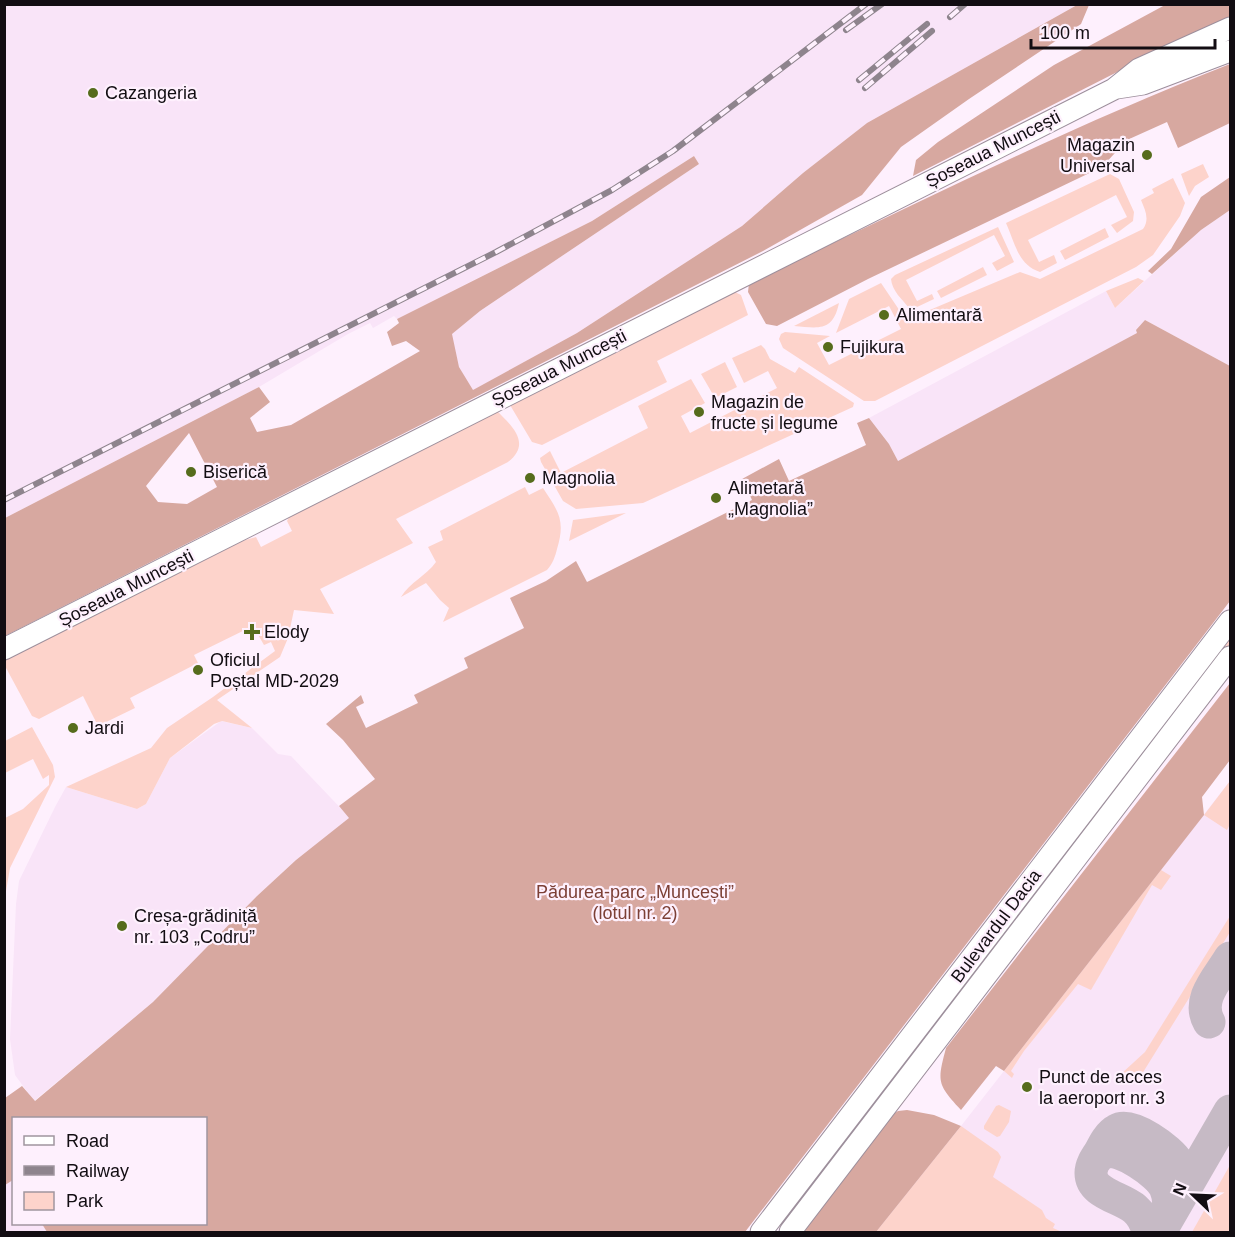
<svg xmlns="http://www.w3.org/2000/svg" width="1235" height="1237" viewBox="0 0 1235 1237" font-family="Arial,sans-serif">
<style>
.built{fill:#f9e4f8}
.green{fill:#fdd3cb}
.forest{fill:#d7a8a0;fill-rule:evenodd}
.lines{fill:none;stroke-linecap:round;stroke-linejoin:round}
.taxiway{stroke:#c6bac5;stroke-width:33}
.primary-casing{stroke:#9d8f9c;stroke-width:23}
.primary{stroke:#fff;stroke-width:21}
.rail-casing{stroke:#8e848d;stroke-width:6}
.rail{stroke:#fef0fd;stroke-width:4;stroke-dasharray:11;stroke-linecap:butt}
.poi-dot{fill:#566c1c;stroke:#fef0fd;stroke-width:2}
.labels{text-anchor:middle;stroke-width:4.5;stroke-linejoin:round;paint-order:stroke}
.poi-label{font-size:18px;fill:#120d12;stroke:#fef0fd;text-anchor:start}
.street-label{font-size:18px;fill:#120d12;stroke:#fef0fd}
.park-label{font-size:18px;fill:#7c3f35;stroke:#fef0fd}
</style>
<rect width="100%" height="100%" fill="#fef0fd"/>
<path class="built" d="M5,5H1077L867,123L803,173L742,226L577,333L472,391L459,367L451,334L480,311L699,164L694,156L592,221L397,319L394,316L373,328L370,323L348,334L259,387L5,518Z
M1230,210V366L1145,320L1138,333L898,461L889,444L869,418L1106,291L1115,308L1201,230Z
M221,721L252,728L278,754L291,756L350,818L296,860L257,896L153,1002L34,1101L15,1075L10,1039L16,904L19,881L55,807L66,787L137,809L146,804L170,758Z
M1230,781V1232H876L961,1126Z
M13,1180L14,1224H42L47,1232H5L4,1185Z"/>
<path class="green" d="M1203,164L1209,177L1195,186L1189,196L1181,174Z
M1110,174L1119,179L1134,212L1133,221L1117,233L1111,225L1127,217L1116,195L1028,240L1039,262L1054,255L1057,263L1040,272C1018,265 1015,243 1006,223Z
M1173,178L1185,203L1180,216L1153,255L1136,267L875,401H864L783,348L779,339L781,334L785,332L830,336L817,343L829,365L901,329L889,306L836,333L849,299L881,283L906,320L1020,272L1040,279L1143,229C1150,219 1145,210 1141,200L1154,193L1152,189Z
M998,227L1014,262L997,271L992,263L1005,256L994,235L906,280L917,301L932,294L934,299L917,307L909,308C902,299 892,291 891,279L895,275Z
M1105,228L1109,237L1065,260L1060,251Z
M983,267L987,275L941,298L937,291Z
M1138,278L1144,281L1115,308L1106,291Z
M735,292L741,295L748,315L657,361L667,382L542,445L532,442L510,405L727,293Z
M839,303C833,332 819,328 794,326Z
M761,345L765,349L770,359L795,373L799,367L854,403L853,407L643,503L576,509L563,501L541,462L540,458L550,451L561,473L648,428L638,406L691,379L705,403L681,416L690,433L777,388L768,371L744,383L732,358Z
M725,362L737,387L715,398L701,374Z
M496,410C512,426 532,443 508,462L396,519L413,543L320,589L334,614L294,610L288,638L280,657L217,700L252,728L222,721L214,724L170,758L146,804L137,809L66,787L151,748L167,728L213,697L275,651L271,642L264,645L253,626L194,655L198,663L130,698L135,708L98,726L83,696L39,719L32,716L5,666L6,657L235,543L256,537L261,547L292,531L287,521L291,513Z
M525,487L529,495L543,488C558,511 566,520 557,549C555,557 553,563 547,570L443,622L449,608L440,600L426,583L401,597C410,582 426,576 436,562L428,547L443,540L440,531Z
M626,513L569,541L573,520Z
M1230,633V646L899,1076L894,1074Z
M32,727L53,765L55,777L10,868L5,897V818L23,809L49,785V775L43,779L33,759L5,773V741Z
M1230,781V824L1227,830L1204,815Z
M1161,870L1171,876L1161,890L1152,885L1091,990L1078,984L1024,1051L1011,1071L1014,1074L1012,1078L1004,1071Z
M1230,916V932L1137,1082C1129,1082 1124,1082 1121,1074L1145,1052Z
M999,1105L1011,1111L1009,1122L1000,1136L997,1137L984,1129V1126L996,1106Z
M961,1126L998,1152L1001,1157L993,1177L1042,1210L1046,1218L1055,1224L1053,1228L1062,1232H876Z
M1230,1165V1232H1192Z"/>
<path class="forest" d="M1077,5H1089L1081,24L969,99L901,147L862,195L763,251L5,636V518L259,387L270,402L250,418L257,432L291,425L420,351L406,341L392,346L387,332L399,323L397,319L592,221L694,156L699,164L480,311L452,334L459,367L473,390L577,333L742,226L803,173L867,123ZM189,433L217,487L187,504L158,502L146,486Z
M1165,5H1230V18L1129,66L913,176L916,160L938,142L1054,65Z
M1230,64V123L1178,148L1167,122L1127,140L1102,167L868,279L777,326L766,324L748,292L749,283C908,208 1066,128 1230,64Z
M1230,177V210L1201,230L1152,274L1148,271L1171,249L1201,197Z
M1145,320L1230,366V601L745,1232H47L42,1224H206V1118H14L13,1180L5,1185V1098L22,1086L35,1101L153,1002L257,896L296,860L349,818L339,806L375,779L343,740L326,724L361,695L364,703L356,707L366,728L418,703L414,695L468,668L464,658L524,628L510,598L546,581L576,561L587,582L752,500L742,479L779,459L789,481L866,445L857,423L869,418L889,444L898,461L1137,333L1136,330Z
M1230,683V760L1202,797L1204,815L1004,1071L996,1066L961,1110C937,1084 937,1082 946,1048Z
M907,1110L934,1115L961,1126L876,1232H802L887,1118L898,1111Z"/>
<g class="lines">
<path class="taxiway" d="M1209,1022C1196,999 1219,977 1230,958
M1094,1162C1097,1158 1100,1154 1105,1152C1120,1147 1158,1173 1165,1187C1170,1198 1170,1208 1167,1220
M1148,1232C1146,1223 1142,1215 1135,1209C1121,1197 1091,1194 1091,1173C1091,1165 1096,1158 1100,1152C1104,1144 1109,1134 1117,1130C1131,1121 1171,1150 1178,1163C1183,1173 1183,1183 1182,1194
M1160,1232L1230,1111"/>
<defs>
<path id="primary" d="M1117,88L1143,84L1230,51
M4,649L1114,89L1139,69L1230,28
M761,1232L1230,621
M790,1232L1230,657"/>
</defs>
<use href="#primary" class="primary-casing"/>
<use href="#primary" class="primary"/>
<defs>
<path id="rail" d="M950,17L965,4
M846,30L882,4
M859,80L927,24
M865,88L932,31
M4,500L496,252L612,190L673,151L866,4"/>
</defs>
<use href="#rail" class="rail-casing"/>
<use href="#rail" class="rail"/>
</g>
<g class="poi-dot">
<circle cx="93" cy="93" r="6"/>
<circle cx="1147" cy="155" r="6"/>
<circle cx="884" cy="315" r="6"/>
<circle cx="828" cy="347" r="6"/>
<circle cx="699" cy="412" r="6"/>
<circle cx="191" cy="472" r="6"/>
<circle cx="530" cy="478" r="6"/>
<circle cx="716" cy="498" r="6"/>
<path d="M249 623h6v6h6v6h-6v6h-6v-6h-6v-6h6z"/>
<circle cx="198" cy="670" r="6"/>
<circle cx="73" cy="728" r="6"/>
<circle cx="122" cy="926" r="6"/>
<circle cx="1027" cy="1087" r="6"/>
</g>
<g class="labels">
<g class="poi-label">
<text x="105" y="99">Cazangeria</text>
<text x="1135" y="151" text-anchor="end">Magazin<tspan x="1135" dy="21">Universal</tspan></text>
<text x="896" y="321">Alimentară</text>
<text x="840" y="353">Fujikura</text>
<text x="711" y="408">Magazin de<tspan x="711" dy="21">fructe și legume</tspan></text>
<text x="203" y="478">Biserică</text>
<text x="542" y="484">Magnolia</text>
<text x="728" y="494">Alimetară<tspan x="728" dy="21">„Magnolia”</tspan></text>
<text x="264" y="638">Elody</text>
<text x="210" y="666">Oficiul<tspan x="210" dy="21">Poștal MD-2029</tspan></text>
<text x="85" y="734">Jardi</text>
<text x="134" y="922">Creșa-grădiniță<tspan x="134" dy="21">nr. 103 „Codru”</tspan></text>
<text x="1039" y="1083">Punct de acces<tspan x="1039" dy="21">la aeroport nr. 3</tspan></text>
</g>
<g class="street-label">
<text transform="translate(993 149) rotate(-27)" y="6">Șoseaua Muncești</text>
<text transform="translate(559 368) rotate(-27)" y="6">Șoseaua Muncești</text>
<text transform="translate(126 588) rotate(-27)" y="6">Șoseaua Muncești</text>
<text transform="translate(996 926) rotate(-53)" y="6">Bulevardul Dacia</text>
</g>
<g class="park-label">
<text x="635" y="898">Pădurea-parc „Muncești”<tspan x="635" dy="21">(lotul nr. 2)</tspan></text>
</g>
</g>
<rect width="1235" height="1237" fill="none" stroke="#120d12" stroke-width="12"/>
<rect x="12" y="1117" width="195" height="108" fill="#fef0fd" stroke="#a0959f" stroke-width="1.5"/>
<rect x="24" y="1136" width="30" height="9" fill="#ffffff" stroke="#a0959f" stroke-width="1.5"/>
<text x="66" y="1147" font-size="18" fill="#120d12">Road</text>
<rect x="24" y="1166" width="30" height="9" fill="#8e848d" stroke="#a0959f" stroke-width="1.5"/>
<text x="66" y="1177" font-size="18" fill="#120d12">Railway</text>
<rect x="24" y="1192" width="30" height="18" fill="#fdd3cb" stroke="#a0959f" stroke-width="1.5"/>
<text x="66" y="1207" font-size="18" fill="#120d12">Park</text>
<g transform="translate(1193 1195) rotate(293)" stroke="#fef0fd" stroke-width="4.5" paint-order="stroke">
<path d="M0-4.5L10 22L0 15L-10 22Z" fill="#120d12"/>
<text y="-9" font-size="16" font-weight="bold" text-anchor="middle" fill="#120d12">N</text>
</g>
<path d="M1031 39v9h184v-9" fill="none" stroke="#120d12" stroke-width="3"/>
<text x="1040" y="39" font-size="18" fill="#120d12" stroke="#fef0fd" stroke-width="4.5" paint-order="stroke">100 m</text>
</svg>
